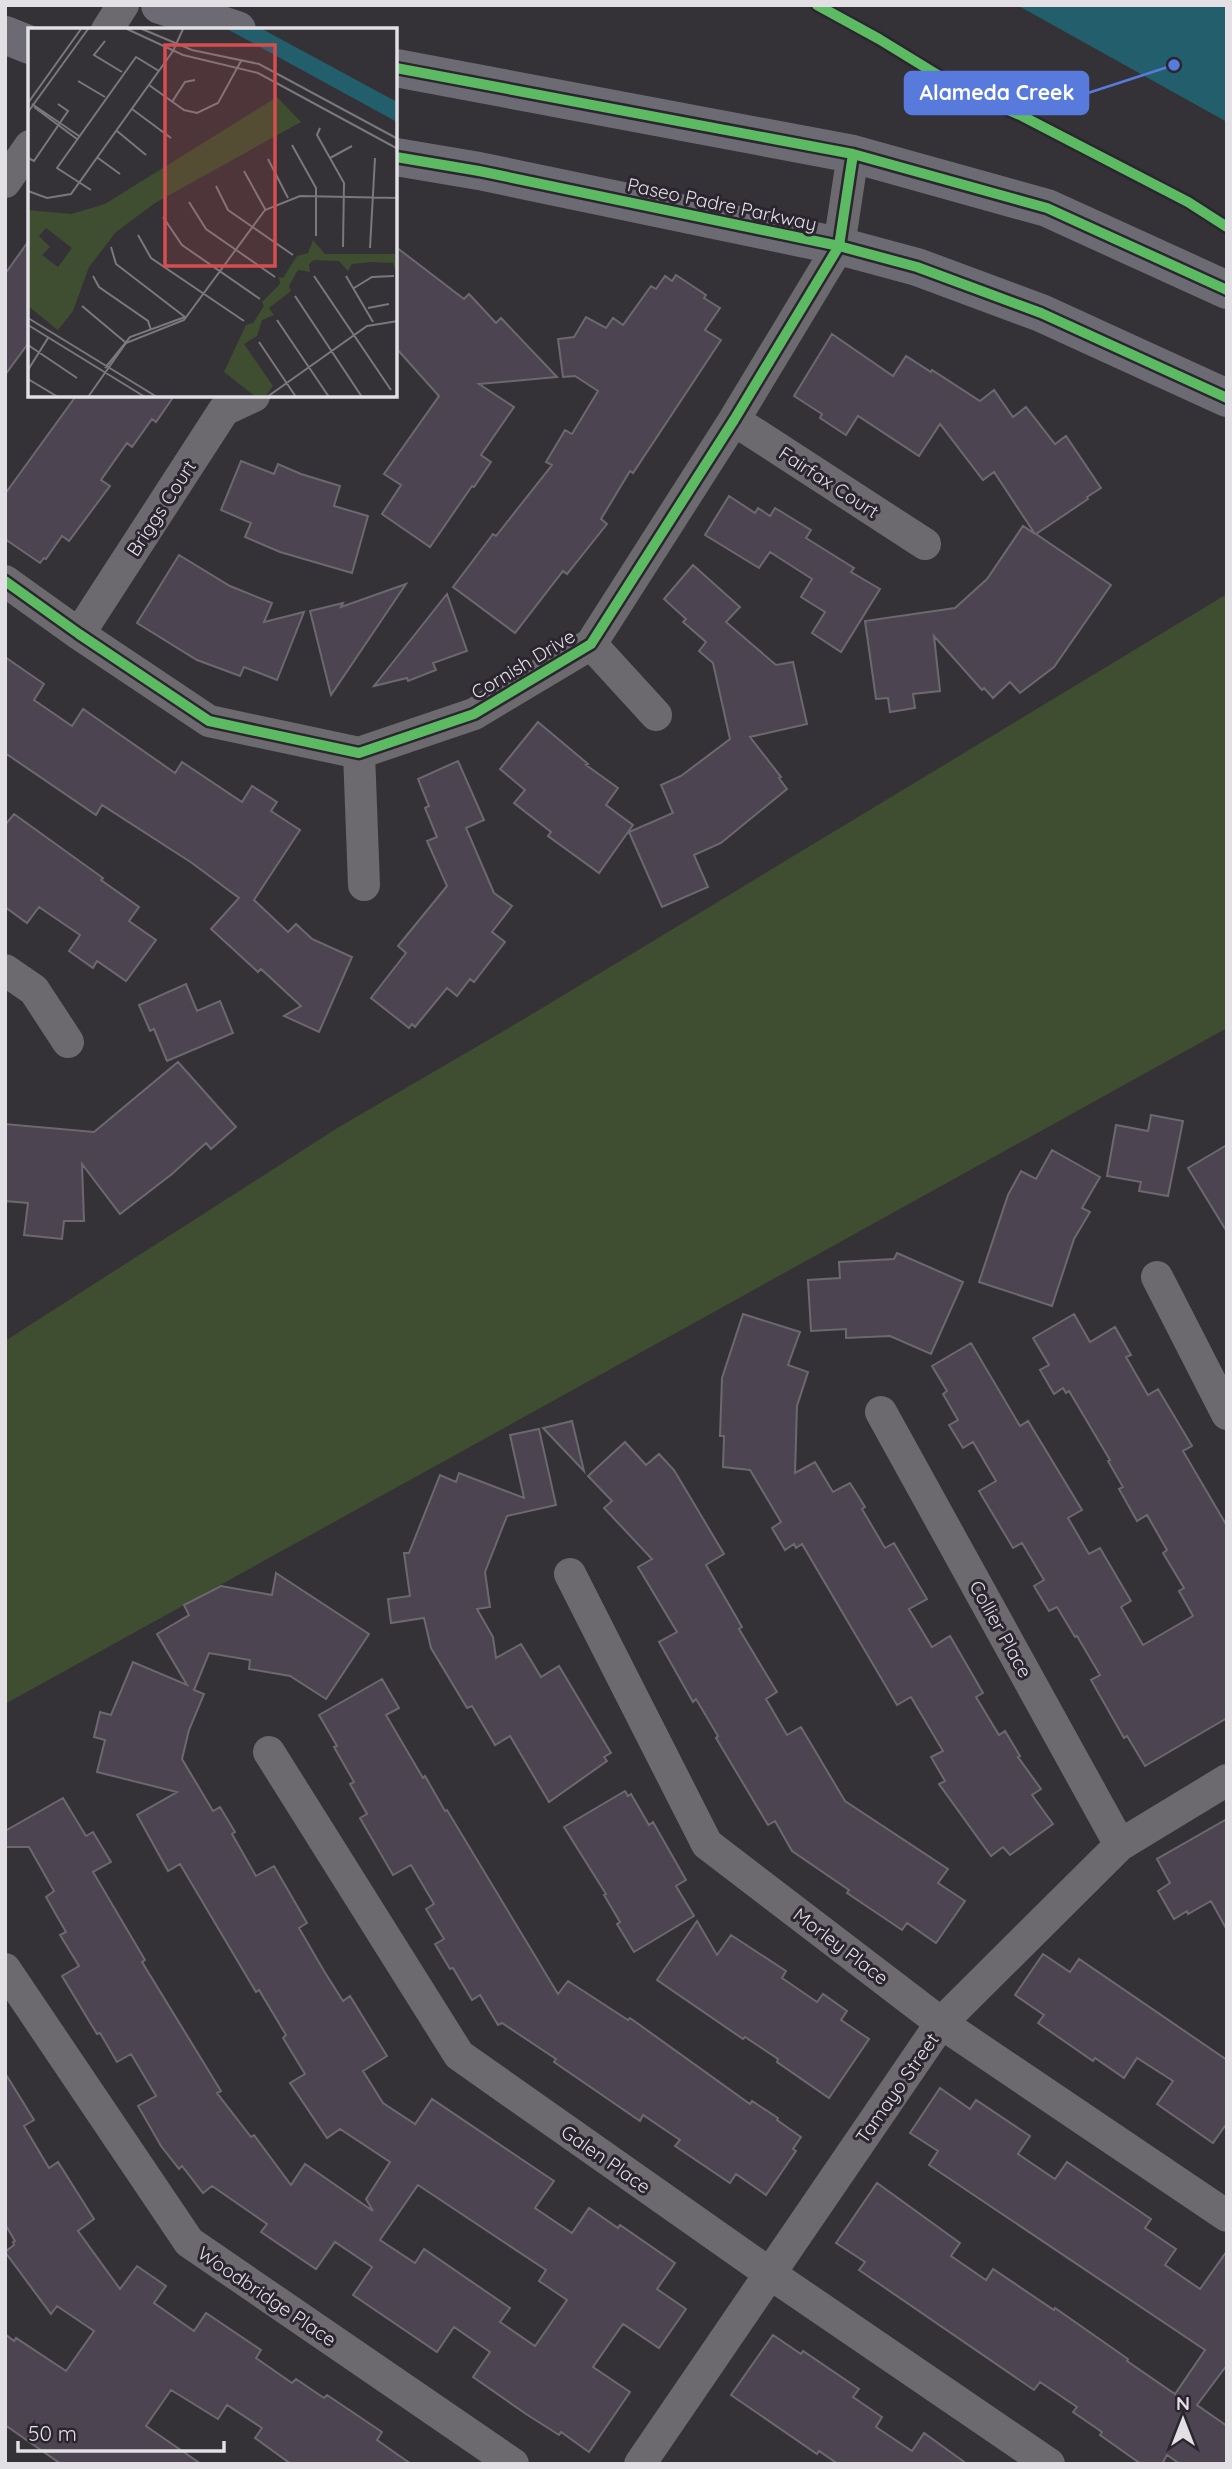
<svg xmlns="http://www.w3.org/2000/svg" width="1232" height="2469" viewBox="0 0 1232 2469" font-family="Quicksand,sans-serif">
<style>
.green{fill:#3f4d30}
.water{fill:#235e6d}
.building{fill:#4c4551;stroke:#6b696e;stroke-width:2;fill-rule:evenodd}
.lines{fill:none;stroke-linecap:round;stroke-linejoin:round}
.minor{stroke:#6c6a6e;stroke-width:32}
.major{stroke:#6c6b74;stroke-width:38}
.cycleway-casing{stroke:#2b252f;stroke-width:15}
.cycleway{stroke:#5cba63;stroke-width:10}
.labels{text-anchor:middle;stroke-width:6;stroke-linejoin:round;paint-order:stroke}
.street-label{font-size:19px;fill:#e2dfe5;stroke:#2b252f}
.inset-road{fill:none;stroke:#7a777d;stroke-width:2}
.view{fill:#d84d4e;fill-opacity:0.15;stroke:#d84d4e;stroke-width:3.5}
.inset-edge{fill:none;stroke:#e2dfe5;stroke-width:3.5}
.leader{fill:none;stroke:#587adc;stroke-width:2.5}
.callout-dot{fill:#587adc;stroke:#2b252f;stroke-width:2.5}
.callout{fill:#587adc;stroke:#587adc;stroke-width:2.5}
.callout-label{font-size:21px;text-anchor:middle;font-weight:bold;fill:#fff}
</style>
<rect width="100%" height="100%" fill="#353237"/>
<path class="green" d="M1227,594V1028L5,1704V1341L339,1127L524,1019Z"/>
<path class="water" d="M1017,5H1227V122Z"/>
<path class="building" d="M30,239V341L5,375V274Z
M396,247L464,299L469,294L496,323L501,318L557,377L479,384L514,407L481,455L491,462L474,487L472,486L430,547L382,514L401,485L384,474L439,396L396,348Z
M676,275L706,295L704,298L720,308L705,330L721,340L633,473L630,471L601,519L607,524L567,574L563,571L515,633L453,587L493,534L496,536L552,465L546,462L565,430L572,434L598,391L575,376L563,377L558,339L574,337L586,317L606,328L613,318L623,325L651,286L656,289L665,276L672,281Z
M832,334L893,376L906,356L931,372L932,370L980,401L994,390L1013,417L1026,407L1055,444L1066,436L1101,488L1087,497L1088,499L1036,534L1111,585L1054,667L1020,693L1010,682L993,698L984,688L982,690L934,636L940,691L913,694L915,708L890,712L888,698L876,699L865,621L955,608L987,579L1023,526L1035,534L994,472L983,480L940,424L919,456L858,416L846,435L820,418L822,414L794,396Z
M76,396H174L156,422L152,419L132,447L127,443L101,480L110,486L69,541L62,536L46,559L44,558L40,563L5,539V494Z
M241,461L274,474L278,464L301,474L340,486L334,506L368,516L352,573L280,552L245,537L251,523L221,510Z
M729,496L755,513L758,508L770,516L775,508L811,530L806,538L854,568L851,572L880,589L841,652L812,633L825,612L801,597L812,579L770,552L759,568L705,535Z
M179,555L230,586L272,603L264,622L304,612L277,680L244,667L240,676L197,660L137,623Z
M693,565L740,607L726,622L776,665L793,662L807,724L750,737L781,777L779,778L787,789L721,843L694,855L708,887L662,907L629,832L673,813L661,785L681,776L730,739L713,663L699,651L706,642L683,622L686,619L664,599Z
M406,584L331,695L310,611L343,603L341,607Z
M447,594L467,651L433,663L436,670L408,681L407,678L374,686Z
M5,657L44,684L34,700L72,726L83,709L175,773L182,762L242,802L252,786L277,802L271,811L300,830L254,900L288,932L296,924L312,939L352,957L319,1032L284,1016L301,1006L261,969L258,972L211,929L239,898L192,863L102,805L96,815L5,753Z
M538,722L588,764L586,765L618,788L606,805L633,825L599,873L548,836L551,832L514,803L525,790L500,769Z
M458,761L484,820L466,828L494,893L512,906L492,932L505,942L474,982L470,979L457,996L447,988L415,1027L412,1024L409,1028L371,998L406,953L398,946L447,886L427,841L437,837L425,808L429,806L418,779Z
M14,814L103,878L101,880L139,907L129,921L156,940L126,981L97,961L93,968L69,951L80,935L39,907L27,923L5,907V825Z
M186,984L197,1011L220,1001L233,1033L167,1061L154,1029L150,1031L139,1005Z
M178,1062L236,1127L211,1149L206,1143L172,1174L120,1214L82,1164L84,1221H64L62,1239L24,1235L28,1203L5,1201V1124L94,1132Z
M1151,1115L1183,1121L1168,1196L1139,1191L1141,1182L1107,1176L1116,1125L1148,1131Z
M1227,1145V1232L1188,1168Z
M1052,1150L1100,1177L1082,1208L1090,1212L1074,1239L1052,1306L979,1282L1008,1195L1021,1171L1036,1179Z
M897,1253L963,1282L931,1354L890,1336L846,1338V1329L811,1331L808,1280L840,1278L839,1262L894,1259Z
M743,1314L800,1332L788,1365L808,1372L797,1406L795,1473L815,1462L833,1492L850,1483L865,1507L862,1509L885,1548L894,1543L927,1599L909,1609L932,1647L950,1636L983,1693L976,1697L999,1735L1005,1731L1020,1756L1018,1757L1041,1789L1032,1795L1053,1824L1010,1855L1003,1847L991,1856L939,1784L945,1781L931,1757L943,1751L911,1697L897,1705L802,1544L796,1548L794,1544L785,1550L772,1528L781,1522L750,1470L723,1467L724,1436H720L722,1378Z
M1074,1314L1090,1342L1115,1327L1131,1355L1126,1357L1148,1395L1158,1389L1192,1446L1183,1451L1227,1526V1718L1145,1766L1127,1736L1124,1738L1091,1680L1100,1675L1077,1636L1075,1637L1057,1607L1049,1611L1034,1586L1044,1580L1022,1543L1013,1548L979,1491L996,1481L973,1442L963,1448L949,1425L958,1420L943,1394L947,1391L932,1366L971,1343L1020,1426L1028,1421L1082,1510L1068,1518L1089,1554L1100,1548L1131,1601L1121,1607L1143,1645L1193,1616L1179,1591L1184,1588L1163,1553L1167,1550L1147,1515L1137,1521L1119,1489L1123,1487L1108,1461L1110,1460L1069,1391L1066,1393L1063,1388L1054,1394L1040,1370L1049,1365L1033,1338Z
M572,1421L584,1471L543,1428Z
M539,1429L556,1505L507,1516L485,1572L490,1607L477,1609L493,1637L496,1658L521,1644L541,1677L559,1666L611,1753L604,1757L607,1761L549,1802L510,1736L495,1745L472,1706L467,1708L431,1648L424,1618L391,1623L388,1599L410,1596L404,1553H409L440,1475L456,1482L459,1473L524,1498L510,1435Z
M625,1442L646,1465L659,1454L674,1470L724,1554L706,1565L742,1627L739,1629L777,1692L766,1699L787,1735L801,1727L845,1801L948,1869L938,1883L965,1901L936,1943L907,1923L902,1930L847,1893L849,1890L792,1851L775,1821L768,1825L716,1738L718,1736L696,1699L693,1702L659,1642L677,1632L638,1567L652,1559L604,1508L612,1501L588,1476Z
M276,1573L369,1634L326,1699L290,1676L249,1669L250,1660L209,1653L194,1690L204,1694L189,1730L182,1759L213,1811L220,1807L235,1832L232,1834L256,1876L274,1866L307,1923L299,1928L324,1971L343,2001L350,1996L387,2056L363,2071L383,2103L415,2124L432,2099L554,2181L535,2208L572,2233L589,2208L618,2228L620,2225L675,2263L657,2289L686,2309L659,2348L623,2324L593,2367L630,2392L589,2452L561,2432L559,2435L526,2414L473,2377L490,2352L454,2327L437,2352L353,2295L372,2267L335,2242L316,2269L261,2232L267,2224L212,2186L203,2193L182,2166L179,2169L161,2146L138,2106L156,2096L131,2054L117,2062L100,2033L97,2034L62,1976L79,1966L60,1935L66,1932L46,1897L54,1891L29,1847H5V1831L63,1798L86,1836L93,1832L111,1862L93,1872L145,1960L142,1962L221,2091L217,2093L251,2137L254,2135L291,2185L305,2164L373,2211L366,2199L390,2162L340,2129L327,2138L290,2083L305,2074L283,2038L286,2035L259,1990L256,1992L180,1864L168,1871L137,1815L177,1792L97,1772L105,1740L94,1737L100,1712L111,1715L133,1662L187,1685L157,1634L189,1615L184,1605L221,1586L272,1595ZM418,2185L546,2270L539,2281L567,2300L535,2346L500,2322L510,2308L424,2249L415,2263L380,2240Z
M382,1679L399,1708L386,1715L423,1778L425,1776L445,1811L447,1810L558,1994L568,1981L628,2020L630,2018L750,2104L752,2101L778,2118L777,2120L801,2137L793,2149L796,2151L766,2195L736,2174L730,2183L675,2146L680,2140L643,2115L640,2121L554,2062L556,2059L502,2023L498,2025L480,1995L472,2000L453,1968L450,1969L435,1944L444,1939L426,1909L434,1904L411,1865L393,1875L360,1818L367,1814L350,1784L354,1782L334,1747L337,1746L319,1715Z
M625,1791L628,1796L631,1794L649,1825L653,1822L686,1880L676,1886L694,1916L634,1952L617,1924L620,1922L604,1895L606,1894L564,1827Z
M1227,1819V1930L1211,1901L1188,1914L1187,1911L1174,1919L1158,1891L1170,1883L1157,1859Z
M697,1921L717,1955L731,1935L786,1971L782,1978L817,2002L823,1994L847,2011L841,2020L869,2039L829,2098L777,2062L778,2059L745,2037L743,2039L657,1980Z
M1043,1954L1070,1972L1079,1959L1227,2060V2123L1213,2143L1157,2104L1173,2081L1137,2058L1124,2078L1095,2058L1093,2061L1038,2023L1044,2015L1015,1995Z
M5,2073L34,2120L24,2126L49,2168L58,2162L94,2219L78,2231L120,2289L137,2266L166,2286L154,2303L194,2331L206,2313L261,2350L256,2358L292,2383L296,2379L324,2398L327,2395L382,2432L377,2440L411,2464H291L255,2438L262,2428L227,2405L218,2419L171,2390L146,2426L201,2464H61L5,2425V2334L14,2341L16,2338L66,2371L94,2331L57,2306L51,2314L5,2252L14,2245L13,2242L15,2241L5,2224Z
M940,2088L970,2109L976,2100L1030,2136L1018,2154L1055,2179L1067,2162L1151,2219L1145,2228L1176,2249L1165,2265L1200,2289L1227,2251V2365L1197,2405L1227,2426V2464H1180L1167,2455L1162,2464H1141L1100,2435L1102,2432L1073,2412L1077,2407L1040,2382L1034,2390L859,2270L865,2262L836,2243L877,2183L960,2243L951,2256L986,2280L993,2269L1054,2310L1055,2308L1128,2359L1127,2361L1175,2394L1205,2350L929,2165L938,2151L910,2133Z
M773,2335L801,2354L803,2351L859,2389L853,2397L882,2417L876,2427L912,2451L924,2433L967,2464H838L819,2451L817,2454L731,2395Z"/>
<g class="lines">
<path class="minor" d="M107,30L123,5
M5,182L30,146
M734,420L925,544
M5,581L79,634L209,721L359,753L474,714L591,644L734,420L839,246L853,154
M79,634L224,410L254,396
M591,644L656,715
M359,753L364,885
M5,970L34,990L68,1042
M1157,1277L1227,1414
M881,1412L1120,1845
M570,1574L707,1844L941,2023L1227,2216
M269,1752L459,2055L769,2273L1049,2464
M5,1969L189,2242L513,2464
M640,2464L941,2023L1120,1845L1227,1780"/>
<path class="major" d="M160,5L237,30
M5,35L30,45
M396,68L853,154L1047,208L1227,290
M396,157L479,171L839,246L917,267L1041,313L1227,398"/>
<defs>
<path id="cycleway" d="M817,5L879,39L959,88L1022,116L1188,202L1227,227
M396,68L853,154L1047,208L1227,290
M396,157L479,171L839,246L917,267L1041,313L1227,398
M5,581L79,634L209,721L359,753L474,714L591,644L734,420L839,246L853,154"/>
</defs>
<use href="#cycleway" class="cycleway-casing"/>
<use href="#cycleway" class="cycleway"/>
</g>
<g class="labels">
<g class="street-label">
<text transform="translate(722 204) rotate(12)" y="7">Paseo Padre Parkway</text>
<text transform="translate(829 482) rotate(33)" y="7">Fairfax Court</text>
<text transform="translate(161 508) rotate(-57)" y="7">Briggs Court</text>
<text transform="translate(523 664) rotate(-31)" y="7">Cornish Drive</text>
<text transform="translate(1001 1629) rotate(61)" y="7">Collier Place</text>
<text transform="translate(841 1946) rotate(37)" y="7">Morley Place</text>
<text transform="translate(897 2088) rotate(-55)" y="7">Tamayo Street</text>
<text transform="translate(606 2159) rotate(35)" y="7">Galen Place</text>
<text transform="translate(267 2296) rotate(34)" y="7">Woodbridge Place</text>
</g>
</g>
<g transform="translate(28 28)">
<rect width="369" height="369" fill="#353237"/>
<path d="M249,69L273,94L127,175L88,204L61,239L45,283L30,302L0,278V182L43,186L77,176ZM18,200L44,220L30,239L14,227L22,219L11,208ZM285,212L297,226H369V239L368,244L365,235L344,234L324,236L320,243L311,233L286,232L281,236L282,244L270,242L261,258L263,263L241,280L246,287L234,292L229,308L216,316L245,358L237,369H228L196,344L218,297L225,295L236,278L234,274L252,256L251,249L255,250L269,228L280,225Z" fill="#3f4d30" fill-rule="evenodd"/>
<path d="M199,1H234L369,74V94Z" fill="#235e6d"/>
<path class="inset-road" d="M99,1L155,27L230,45L370,121M114,1L164,22L231,36L370,111M77,13L66,27L94,44M50,53L77,69M121,57L156,82L169,85L190,75L213,33M144,74L157,54L167,52M0,75L53,1M4,76L51,108M6,79L49,111M104,81L143,110M0,84L60,1M292,100L289,107L316,155L315,219M89,103L118,127M264,117L288,160V208M0,130L6,133L40,83L30,76M70,130L92,146M302,130L324,118M240,131L260,170M216,143L237,181M188,158L200,182L265,227M63,162L29,140L108,29L131,43M0,163L19,170L43,166L145,23L155,1M161,174L178,201L247,249M135,189L154,217L232,271M110,207L123,230L216,293M83,219L88,236L157,289M342,220L347,130M65,248L71,259L120,293L123,302M286,248L363,362M318,248L345,294M326,260L344,249L366,248M267,268L334,369M54,278L97,314M340,280L361,276M0,290L129,369M249,292L301,369M0,297L117,369M231,314L268,369M0,317L49,350M77,340L102,309L157,289M0,342L20,310M0,351L30,369M60,369L98,315L156,292L237,182L272,168L370,170M239,369L339,298L370,293"/>
<path class="view" d="M137,17H247V238H137Z"/>
<rect width="369" height="369" class="inset-edge"/>
</g>
<path class="leader" d="M1174 65L1088 93"/>
<circle class="callout-dot" cx="1174" cy="65" r="7"/>
<rect class="callout" x="905" y="72" width="183" height="42" rx="7"/>
<g class="callout-label">
<text x="997" y="100">Alameda Creek</text>
</g>
<rect width="1232" height="2469" fill="none" stroke="#e2dfe5" stroke-width="14"/>
<g transform="translate(1183 2420)" stroke="#2b252f" stroke-width="5" paint-order="stroke">
<path d="M0-5L12 26L0 18L-12 26Z" fill="#e2dfe5"/>
<text y="-10" font-size="19" font-weight="bold" text-anchor="middle" fill="#e2dfe5">N</text>
</g>
<path d="M18 2441v10h206v-10" fill="none" stroke="#e2dfe5" stroke-width="3.5"/>
<text x="28" y="2441" font-size="21" fill="#e2dfe5" stroke="#2b252f" stroke-width="5" paint-order="stroke">50 m</text>
</svg>
